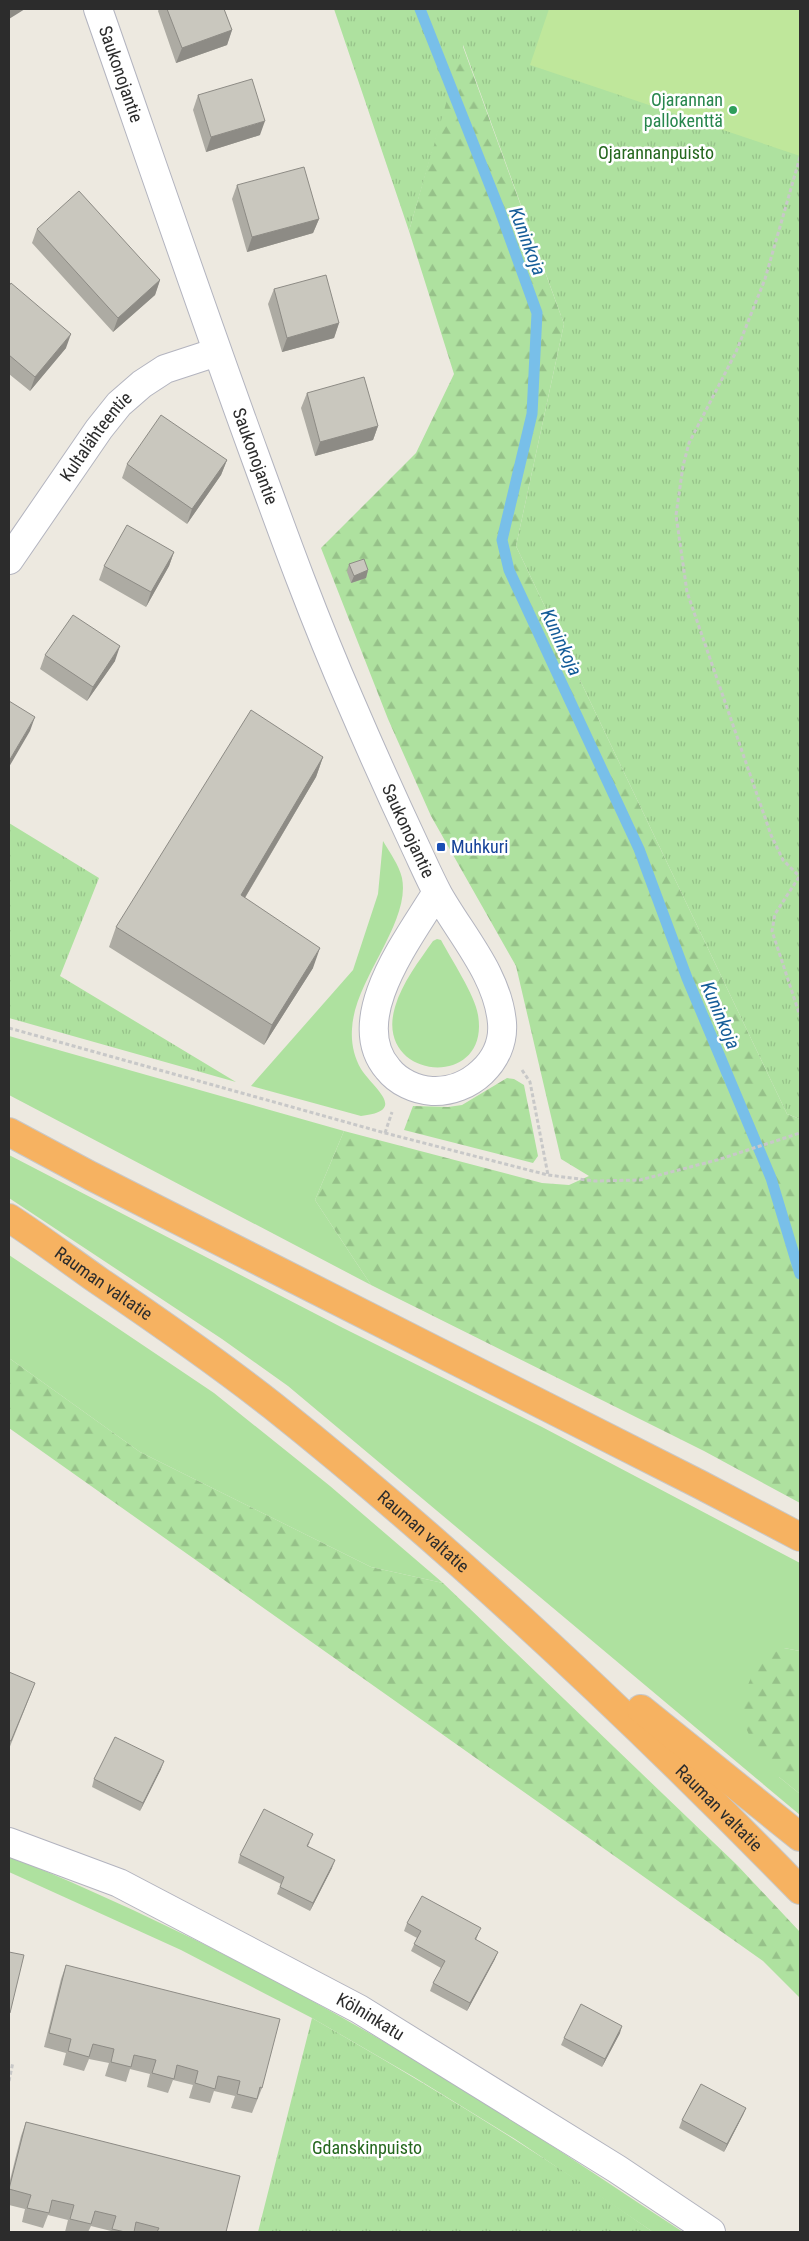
<svg xmlns="http://www.w3.org/2000/svg" width="809" height="2241" viewBox="0 0 809 2241" font-family="'Roboto Condensed',sans-serif">
<style>
.grass{fill:#aee19f}
.forest{fill:url(#forest-firs)}
.park{fill:url(#park-tufts)}
.pitch{fill:#bfe79b}
.lines{fill:none;stroke-linecap:round;stroke-linejoin:round}
.stream{stroke:#78bfe9;stroke-width:11}
.minor-casing{stroke:#b3b4bf;stroke-width:30}
.highway-casing{stroke:#c8c8c8;stroke-width:30}
.path{stroke:#c8c8c8;stroke-width:3;stroke-dasharray:4 2.5;stroke-linecap:butt}
.minor{stroke:#fff;stroke-width:28}
.highway{stroke:#f6b261;stroke-width:28}
.wall{fill:#adaba3}
.shaded-wall{fill:#8d8b85}
.building{fill:#c9c7be;stroke:#8d8b85}
.leisure-dot{fill:#2e9e5b;stroke:#fff;stroke-width:2}
.transit-dot{fill:#1a4fb4;stroke:#fff;stroke-width:2}
.labels{text-anchor:middle;stroke-width:5;stroke-linejoin:round;paint-order:stroke}
.street-label{font-size:18px;fill:#2c2c2c;stroke:#fff}
.leisure-label{font-size:18px;fill:#27864d;stroke:#fff;text-anchor:end}
.park-label{font-size:18px;fill:#25671e;stroke:#fff}
.transit-label{font-size:18px;fill:#164399;stroke:#fff;text-anchor:start}
.water-label{font-size:19px;font-style:italic;fill:#145c98;stroke:#fff}
</style>
<defs>
<pattern id="forest-firs" width="22" height="20" patternUnits="userSpaceOnUse" patternTransform="scale(1.25)"><rect width="22" height="20" fill="#aee19f"/><path d="M5 1l3.5 6h-7zM16 11l3.5 6h-7z" fill="#96c189"/></pattern>
<pattern id="park-tufts" width="24" height="20" patternUnits="userSpaceOnUse" patternTransform="scale(1.25)"><rect width="24" height="20" fill="#aee19f"/><path d="M3 7l-1-3M5 7V3M7 7l1-3M15 17l-1-3M17 17v-4M19 17l1-3" fill="none" stroke="#96c189"/></pattern>
</defs>
<rect width="100%" height="100%" fill="#ede9e0"/>
<path class="grass" d="M383,841C390,853 399,865 402,878C411,923 354,980 352,1029C351,1043 354,1057 361,1069C373,1088 409,1111 361,1116L251,1086L353,970L378,894Z
M437,939L441,940C451,959 475,995 478,1015C491,1091 373,1081 395,1007C402,983 419,961 433,941Z
M9,1036L344,1131L315,1200L371,1285L9,1095Z
M9,1155L343,1328L542,1427L800,1563V1651L784,1648L779,1777L800,1794V1815L288,1386L222,1339L9,1198Z
M9,1255L214,1393L330,1486L443,1583L371,1567L140,1452L9,1358Z
M9,1856C159,1917 306,1993 445,2078C526,2127 604,2181 683,2232H653L515,2139L414,2077L312,2018L181,1950L9,1872Z"/>
<path class="forest" d="M462,44L564,324L516,546L787,1114L800,1119V1503L704,1451L371,1285L315,1200L344,1131L542,1183L569,1185L589,1176L561,1159L516,966L431,816L388,719L321,548L416,453L454,374L409,231Z
M507,1078L514,1079L524,1085L538,1156L533,1163L404,1130L413,1106L448,1107L462,1105Z
M9,1358L140,1452L371,1567L443,1583L737,1865L800,1932V1998L763,1961L9,1428Z
M784,1648L800,1651V1794L779,1777L759,1757L738,1710L752,1675L766,1656Z"/>
<path class="park" d="M334,9H800V1119L787,1114L516,546L564,324L463,45L409,231Z
M9,823L99,878L60,976L236,1082L9,1018Z
M312,2018C428,2085 543,2154 653,2232H258Z"/>
<path class="pitch" d="M549,9H800V156L530,65Z"/>
<g class="lines">
<path class="stream" d="M420,9L500,211L537,313L532,414L502,540L509,570L639,849L687,978L771,1178L800,1274"/>
<defs>
<g id="minor">
<path id="s1" d="M98,9C150,158 201,308 255,456C285,539 315,621 350,701C371,750 393,799 416,848C423,863 430,879 438,894C461,935 498,975 502,1023C505,1061 469,1093 432,1091C416,1090 398,1082 388,1069C345,1019 410,937 437,892"/>
<path id="s2" d="M9,560L99,429L119,404L142,384L165,369L217,352"/>
<path id="s3" d="M9,1842L119,1883L359,2009L617,2169L711,2232"/>
</g>
<g id="highway">
<path d="M9,1132L91,1176L699,1484L800,1537"/>
<path id="s4" d="M9,1218C40,1238 69,1260 99,1281C158,1321 217,1362 273,1406C460,1555 633,1719 800,1890"/>
<path d="M641,1709L800,1837"/>
</g>
</defs>
<use href="#minor" class="minor-casing"/>
<use href="#highway" class="highway-casing"/>
<path class="path" d="M800,157L765,279L736,352L689,443L683,466L676,515L687,592L771,835L783,860L800,877
M799,877L775,914L772,931L800,1016
M9,1028L385,1133L548,1175L595,1181L640,1180L717,1160L800,1133
M522,1070L530,1082L548,1175
M385,1133L392,1112
M9,2081L13,2062"/>
<use href="#minor" class="minor"/>
<use href="#highway" class="highway"/>
</g>
<path class="wall" d="M159,9H224L232,30L227,45L176,63L158,11Z
M198,95L260,135L206,152L193,110Z
M237,185L319,219L313,233L247,252L232,199Z
M37,229L160,280L155,295L113,332L32,243Z
M9,286L66,348L30,391L9,374Z
M274,289L339,323L334,338L282,352L268,304Z
M307,393L378,426L373,440L315,456L301,408Z
M227,460L221,475L187,524L122,478L127,464Z
M174,552L169,566L146,607L99,580L104,566Z
M349,564L368,570L366,578L351,583L347,572Z
M45,655L115,661L87,701L40,669Z
M323,757L316,777L245,898L313,968L264,1045L109,947L116,927Z
M9,1672L32,1691L9,1749Z
M161,1769L140,1811L92,1787L94,1779Z
M310,1842L308,1846L332,1868L310,1911L277,1894L281,1884L238,1863L240,1855Z
M407,1923L478,1935L476,1940L495,1959L467,2011L430,1991L433,1983L441,1968L411,1951L417,1938L404,1931Z
M66,1965L262,2088L252,2113L231,2108L235,2096L214,2091L210,2103L189,2098L193,2085L173,2080L168,2093L147,2087L150,2074L130,2069L126,2082L105,2076L109,2063L89,2059L84,2071L63,2065L66,2053L44,2047L61,1979Z
M620,2033L602,2067L561,2045L564,2038Z
M746,2108L743,2115L724,2152L679,2128L682,2120Z
M26,2122L226,2232H110L111,2231L91,2226L88,2232H65L68,2220L48,2215L43,2228L22,2222L25,2209L9,2205V2184L21,2136Z"/>
<path class="shaded-wall" d="M9,9H25L9,19Z
M232,30L227,45L176,63L182,48Z
M265,121L260,135L206,152L211,137Z
M319,219L313,233L247,252L252,237Z
M160,280L155,295L113,332L118,318Z
M339,323L334,338L282,352L287,338Z
M71,334L66,348L30,391L35,377Z
M378,426L373,440L315,456L320,442Z
M227,460L221,475L187,524L192,509Z
M174,552L169,566L146,607L151,592Z
M368,570L366,578L351,583L354,576Z
M120,646L115,661L87,701L93,687Z
M35,717L30,731L9,767V761Z
M323,757L316,777L234,916L241,895Z
M320,948L313,968L264,1045L272,1025Z
M164,1761L161,1769L140,1811L143,1803Z
M335,1860L332,1868L310,1911L313,1903Z
M498,1952L495,1959L467,2011L470,2003Z
M622,2026L620,2033L602,2067L605,2059Z
M746,2108L743,2115L724,2152L727,2144Z"/>
<path class="building" d="M167,9H224L232,30L182,48Z
M252,79L265,121L211,137L198,95Z
M304,167L319,219L252,237L237,185Z
M79,191L160,280L118,318L37,229Z
M326,275L339,323L287,338L274,289Z
M11,283L71,334L35,377L9,355V286Z
M364,377L378,426L320,442L307,393Z
M161,415L227,460L192,509L127,464Z
M127,525L174,552L151,592L104,566Z
M364,559L368,570L354,576L349,564Z
M73,615L120,646L93,687L45,655Z
M9,701L35,717L9,761Z
M251,710L323,757L241,895L320,948L272,1025L116,927Z
M9,1672L35,1683L11,1741L9,1740Z
M115,1737L164,1761L143,1803L94,1779Z
M264,1809L313,1834L307,1846L335,1860L313,1903L280,1887L284,1877L240,1855Z
M422,1896L481,1928L475,1939L498,1952L470,2003L433,1983L445,1961L414,1944L421,1931L407,1923Z
M9,1952L24,1955L10,2013H9Z
M66,1965L280,2019L262,2088L260,2087L257,2099L237,2094L240,2081L218,2076L215,2089L195,2083L198,2071L177,2065L174,2079L152,2073L156,2060L134,2055L131,2067L111,2062L114,2049L93,2044L89,2057L68,2051L71,2039L49,2033Z
M581,2004L622,2026L605,2059L564,2038Z
M701,2084L746,2108L727,2144L682,2120Z
M26,2122L240,2176L226,2232H157L159,2228L136,2222L134,2232H125L112,2229L116,2216L95,2211L91,2224L70,2219L74,2205L52,2200L49,2213L27,2208L31,2195L9,2189Z"/>
<circle class="leisure-dot" cx="733" cy="110" r="5"/>
<rect class="transit-dot" x="436" y="842" width="10" height="10" rx="2.5"/>
<g class="labels">
<g class="street-label">
<text dy="6" stroke="none"><textPath href="#s1" startOffset="69">Saukonojantie</textPath></text>
<text dy="6" stroke="none"><textPath href="#s2" startOffset="151">Kultalähteentie</textPath></text>
<text dy="6" stroke="none"><textPath href="#s1" startOffset="474">Saukonojantie</textPath></text>
<text dy="6" stroke="none"><textPath href="#s1" startOffset="879">Saukonojantie</textPath></text>
<text dy="6" stroke="none"><textPath href="#s4" startOffset="115">Rauman valtatie</textPath></text>
<text dy="6" stroke="none"><textPath href="#s4" startOffset="520">Rauman valtatie</textPath></text>
<text dy="6" stroke="none"><textPath href="#s4" startOffset="925">Rauman valtatie</textPath></text>
<text dy="6" stroke="none"><textPath href="#s3" startOffset="402">Kölninkatu</textPath></text>
</g>
<g class="leisure-label">
<text x="723" y="106">Ojarannan<tspan x="723" dy="21">pallokenttä</tspan></text>
</g>
<g class="park-label">
<text x="656" y="159">Ojarannanpuisto</text>
<text x="367" y="2154">Gdanskinpuisto</text>
</g>
<g class="transit-label">
<text x="451" y="853">Muhkuri</text>
</g>
<g class="water-label">
<text transform="translate(528 241) rotate(69)" y="7">Kuninkoja</text>
<text transform="translate(562 642) rotate(65)" y="7">Kuninkoja</text>
<text transform="translate(721 1015) rotate(67)" y="7">Kuninkoja</text>
</g>
</g>
<rect width="809" height="2241" fill="none" stroke="#2c2c2c" stroke-width="20"/>
</svg>
